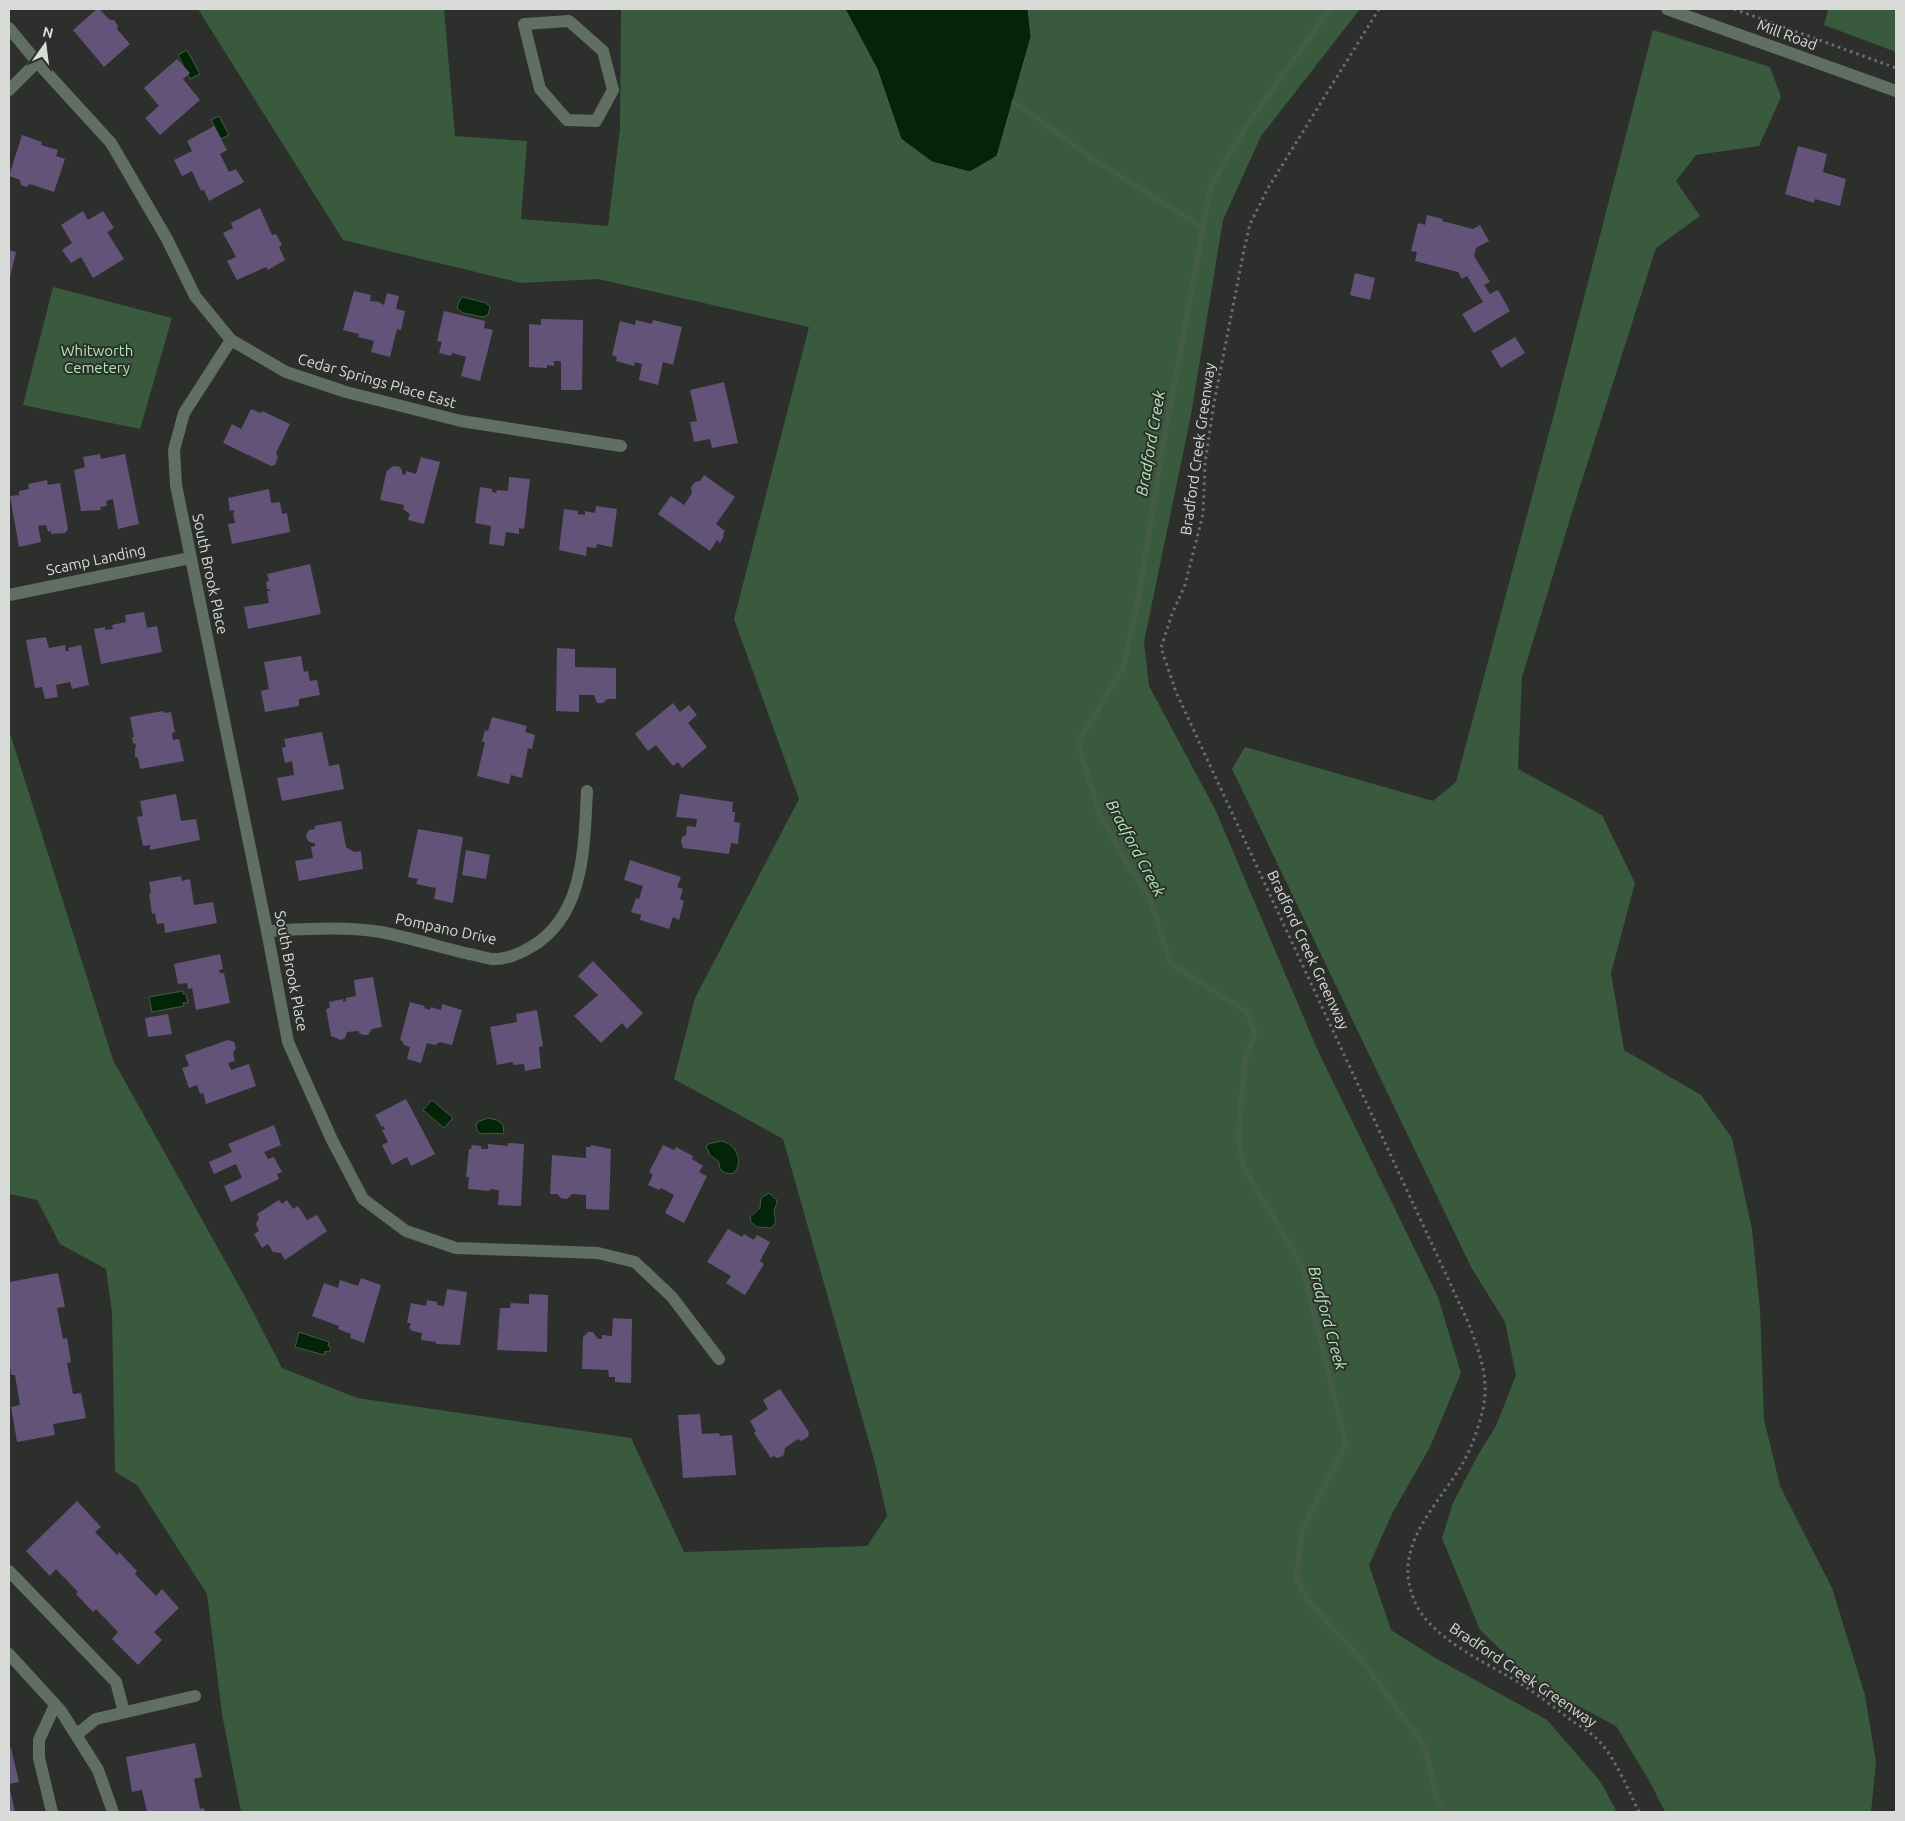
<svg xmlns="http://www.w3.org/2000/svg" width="1905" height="1821" viewBox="0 0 1905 1821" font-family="Ubuntu,sans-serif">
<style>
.green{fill:#3a5a3d}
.water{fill:#042408;stroke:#445b47}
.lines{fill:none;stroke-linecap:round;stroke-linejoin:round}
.stream{stroke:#445b47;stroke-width:5.5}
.building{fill:#645379}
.path{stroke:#6c6f6c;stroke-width:3;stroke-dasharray:2.5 4;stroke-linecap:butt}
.minor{stroke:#606f61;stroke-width:12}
.labels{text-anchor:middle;stroke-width:4;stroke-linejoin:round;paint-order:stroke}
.street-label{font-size:15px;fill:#d9dbd9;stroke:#2c2f2c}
.park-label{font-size:15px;fill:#aee7b1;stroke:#2c2f2c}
.water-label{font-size:16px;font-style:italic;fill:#b3ecb6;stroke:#2c2f2c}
</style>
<rect width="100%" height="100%" fill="#2c2f2c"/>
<path class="green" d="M198,9H444L455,136L527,141L521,219L608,226L620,129L621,9H1360L1261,136L1223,220L1191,415L1144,642L1149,686L1215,809L1318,1051L1438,1297L1461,1373L1430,1447L1393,1512L1369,1565L1391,1630L1437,1659L1547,1720L1600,1781L1617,1812H241L222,1714L207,1594L137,1485L115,1472L112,1313L106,1269L60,1244L37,1200L9,1194V730L113,1060L248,1302L282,1368L357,1398L631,1438L684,1552L867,1546L887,1516L875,1463L783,1139L674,1079L695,998L799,799L734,619L809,327L598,279L521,283L343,240Z
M1825,9H1896V52L1824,25L1828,10Z
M1653,30L1770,67L1781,97L1759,146L1696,155L1676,181L1700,216L1656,248L1577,496L1522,677L1518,769L1602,815L1635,883L1611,973L1624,1050L1701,1095L1732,1138L1752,1229L1760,1310L1764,1419L1780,1486L1832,1588L1865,1695L1876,1762L1871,1812H1665L1650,1782L1616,1726L1535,1683L1480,1630L1442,1538L1453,1503L1478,1455L1496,1426L1516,1375L1505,1322L1471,1267L1232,769L1245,747L1433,801L1456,782L1555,410Z
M53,287L172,318L140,429L23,405Z"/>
<path class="water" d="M845,9H1028L1031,37L997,156L970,172L932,162L901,139L877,69Z
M187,50L200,74L190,79L178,55Z
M219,116L229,135L221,139L211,120Z
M463,297L486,303L490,307L488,315L483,317L463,313L457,308L460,299Z
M183,991V994H186L188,1003H183L184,1006L152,1012L149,997Z
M432,1100L453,1118L444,1128L423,1110Z
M488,1118L497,1120L503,1125L504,1134C496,1133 489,1133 481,1134L477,1131L476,1124L480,1121Z
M721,1141C736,1143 744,1162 734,1173C726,1175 718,1171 719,1162L709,1154V1152L706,1147L708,1144Z
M769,1193L777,1200C777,1205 774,1209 774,1213C775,1220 778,1222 771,1228L757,1227L751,1222L750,1217L760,1208L761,1198Z
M299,1332L329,1342L328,1346L331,1347L329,1352L325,1351L324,1355L295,1347Z"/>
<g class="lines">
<path class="stream" d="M1330,9L1247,125L1211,185L1164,440L1137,606L1123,667L1078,743L1099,813L1125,860L1150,899L1171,964L1247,1012L1255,1034L1245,1060L1238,1136L1244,1169L1302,1266L1346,1444L1302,1531L1296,1578L1310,1603L1360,1658L1425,1747L1437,1800L1444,1812
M1014,102L1099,163L1204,228"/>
</g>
<path class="building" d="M97,9H99L110,20H114L118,26L117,29L130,44L104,67L73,30Z
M177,59L190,73L183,79L200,100L160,135L145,118L159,106L144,88Z
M214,126L227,150L220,154L229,172L236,169L244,182L209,201L204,190L201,191L192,171L182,176L174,160L192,151L187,141Z
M22,135L42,142L41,145L58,150L56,156L65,159L54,192L30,184L26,187L21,185L20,180L9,176Z
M1798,146L1827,154L1823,172L1846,179L1840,206L1815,199L1814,203L1785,194Z
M260,208L272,235L276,234L282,245L279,247L285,260L268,270L266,267L237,280L227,261L236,257L223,233L233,228L231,223Z
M83,211L88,220L103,211L114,228L107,232L124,259L93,278L81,257L71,263L62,250L72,243L61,225Z
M1427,215L1443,219L1442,221L1473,229L1480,225L1489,241L1476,248L1474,256L1490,282L1484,285L1490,294L1498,290L1510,311L1474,333L1462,314L1483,302L1467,276L1462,279L1458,272L1415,261L1417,252L1411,251L1418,223L1425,225Z
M9,250L16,252L9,282Z
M1355,273L1375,278L1370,300L1350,295Z
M354,291L371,295L370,301L380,302V303L384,305L387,293L399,296L396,309L405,311L401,330L397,329L390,357L371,352L374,341L358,337L359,334L343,330Z
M444,311L485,321L484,328L493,330L480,381L461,376L466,357L452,353L451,356L439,353L442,342L437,341Z
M541,319L583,320L582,390H561V361H554V366L547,365V368L529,367V324L541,325Z
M636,320L652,324L653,320L682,327L673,365L663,362L658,385L639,380L642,364L635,362L634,366L616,361L617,357L612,355L620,321L635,325Z
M1515,337L1525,353L1501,368L1491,351Z
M724,382L738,443L712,448L710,439L694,442L690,422L697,421L690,390Z
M251,409L261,413L262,411L290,424L276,453L278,457L275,465L271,466L223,443L232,424L241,429Z
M100,454L101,459L125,454L139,524L118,529L113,499L106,501L107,506L100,507L101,510L81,511L74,470L85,467L83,457Z
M421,457L440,462L424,524L408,520L410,514L403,509L404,505L380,500L387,470H389L390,468L394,466L400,467L402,471V474L405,475L406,471L416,474Z
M704,475L735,497L716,524L725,531L723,534L724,536L720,543L717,540L710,551L658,514L671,496L684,505L692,493L691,487L695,482L700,481Z
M509,477L530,479L524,529L519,528V534L506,532L504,546L489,544L491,526L475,523L480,487L492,489V492L496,493L497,490L508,491Z
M47,480L48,485L60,483L68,529L65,533L51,534V531L48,532L46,525L38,526L41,542L19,547L10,496L19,495V491L29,489L28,484Z
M269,489L271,503L280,502L282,514L287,513L290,532L232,544L228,524L235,523L233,513H234V510L230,511L228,498Z
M596,506L617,509L612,547L597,544L596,548L587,547L586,556L559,550L564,509L578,511V514L585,515V511L595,513Z
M310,564L321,614L248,629L244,607L269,603L267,591H270L269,589H267L266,582L269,581L267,574Z
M144,612L147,628L157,626L162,652L101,664L94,629L105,627V630L113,629L112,625L126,622L125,615Z
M46,637L49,648L65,645L66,651H69L68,648L81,645L89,685L72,689L70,682L56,685L58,697L45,699L42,687L35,688L26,640Z
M557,648L575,649V667L616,668V699H607L603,703H597L594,695H579V712L556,711Z
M301,656L304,672L308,671L310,681L317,680L320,695L299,699V706L265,712L261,691L269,689L264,662Z
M673,703L680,712L689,705L697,715L688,723L707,747L682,768L678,762L673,766L656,745L648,751L635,734Z
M163,711L164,713L171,712L175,732L172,733L173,740L179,739L184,761L140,769L138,758L135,757V749L136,747L135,743L133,744L132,737H134L130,717Z
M492,717L527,726L525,732L535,735L532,749L528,748L522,778L511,775L509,784L477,776L485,742H482L485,730L488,731Z
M322,732L329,766L339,764L344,789L282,801L277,778L294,775L292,761L285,763L282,748L286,747L284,739Z
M176,794L181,821L196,819L200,840L150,850V845L143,846L137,817L143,816L140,801Z
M680,794L733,802L732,812H735L734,822L740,823L738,844L731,843L729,854L683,848L681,842L682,837L686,835L687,826L696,827L697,819L676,817Z
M341,821L346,847L354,852L361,851L363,869L299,881L295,861L313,858L311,847L315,846V843H312L307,840L306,835L309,830L315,829L314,826Z
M418,829L463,837L453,903L434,899L436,888L416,884L418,879L408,877Z
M466,850L490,855L486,879L462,875Z
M630,860L681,877L677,887L683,889L680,899L684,901L679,920L673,917L669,929L640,920L641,915L631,912L636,898L639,899L643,886L624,880Z
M181,876L182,881L190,879L194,905L213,902L217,923L165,933L164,923L157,924L155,913L152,914L149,894L151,893L149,882Z
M220,954L223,969L219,970L220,973H224L230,1003L196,1010L192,988L188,989L187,983L178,984L174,964Z
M593,961L643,1013L627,1029L622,1023L601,1043L574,1016L598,995L578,976Z
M373,977L382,1027L372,1029L368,1035H363L359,1033V1031L347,1032L345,1038L341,1040L331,1036L326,1009L330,1008L329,1002L343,999V1002L346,1001V998L356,996L354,980Z
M410,1002L425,1006L424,1008L430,1010L431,1007L441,1010L442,1004L462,1010L452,1045L440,1042L435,1045L427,1043L421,1063L407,1059L410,1047L404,1045L402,1041L400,1040Z
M537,1010L543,1046L539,1047L541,1068L525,1071L524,1064L514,1065L512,1062L497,1065L490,1027L517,1022L516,1014Z
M168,1014L172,1034L148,1037L145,1018Z
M228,1040L234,1042L236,1048L233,1053L235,1061L228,1063L231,1070L249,1064L256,1086L206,1104L203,1093L200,1094L197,1085L189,1088L182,1068L189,1066L185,1055Z
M406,1099L435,1154L411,1166L407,1157L392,1165L382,1145L388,1142L382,1130L385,1129L384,1126L382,1127L375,1115Z
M274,1125L281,1145L264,1152L268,1159L274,1157L282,1172L277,1174L279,1179L231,1202L224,1186L242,1178L236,1164L214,1174L209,1162L232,1152L228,1144Z
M508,1143L524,1144L521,1206L498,1205L499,1190L490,1189V1191L468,1189L469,1177H466L469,1149H471L472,1145L481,1146V1149H488V1144L508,1146Z
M591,1145L611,1149L609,1210L586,1209V1195L572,1194L567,1199L561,1198L557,1194H550L552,1155L586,1158V1147H591Z
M663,1145L674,1150L676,1147L693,1156L692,1159L703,1166L699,1172L707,1176L684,1223L665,1213L674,1195L661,1188L659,1190L648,1185L653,1175L649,1172Z
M279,1200L282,1204L287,1200L293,1209L298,1206L307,1220L317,1215L327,1231L285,1260L281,1253L273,1252L268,1244L262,1248L254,1234L259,1231L256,1224L259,1218L257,1214Z
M728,1229L742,1237L744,1234L754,1240L757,1235L770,1242L760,1261L764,1264L745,1295L726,1283L731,1276L707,1262Z
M58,1273L65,1307L57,1308L63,1339L67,1338L71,1362L67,1363L73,1394L81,1393L86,1418L53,1424L55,1435L17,1442L11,1407L20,1405L15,1375H11L9,1359V1282Z
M361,1278L381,1285L364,1343L350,1338L351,1334L338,1329L339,1326L312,1316L324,1283L338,1288L340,1280L358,1286Z
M447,1289L467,1292L460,1345L436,1344V1342L421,1340L422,1333L412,1331L409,1328L411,1323H407L411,1303L426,1306L427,1300L437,1302V1305L444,1306Z
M529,1294L548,1295L547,1352L497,1350L500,1308H510L511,1303L529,1304Z
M613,1318L632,1319L631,1383L615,1382V1377H609L608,1370L582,1369L583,1337L588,1332H593L598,1339H602V1335L612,1336Z
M780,1389L809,1432L808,1437L801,1441L798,1439L785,1448L784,1455L778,1458L773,1456L771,1458L754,1433L756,1431L750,1421L768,1409L763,1400Z
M700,1414L702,1434L719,1433L720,1436L732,1435L736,1475L683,1478L678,1415Z
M77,1501L101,1527L95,1532L117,1555L119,1552L137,1571L135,1574L156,1596L162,1589L179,1608L154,1632L162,1640L138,1665L112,1639L118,1632L96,1609L93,1612L76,1594L78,1592L56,1569L50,1576L26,1551Z
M195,1743L202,1777L194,1779L200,1809L204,1808L205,1812H147L142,1790L132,1792L126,1757Z
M9,1748H11L19,1782L9,1784Z
M9,1789H10L15,1812H9Z"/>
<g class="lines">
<path class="path" d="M1379,9L1268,188L1250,224L1244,250L1214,403L1205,463L1203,514L1185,585L1172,614L1161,648L1176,692L1468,1322C1475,1341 1484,1363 1485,1384C1487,1407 1474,1443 1463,1463C1437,1507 1390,1547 1415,1602C1430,1638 1489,1664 1521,1684C1537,1694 1552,1706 1567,1717C1576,1724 1587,1730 1595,1737C1615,1756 1627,1788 1639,1812
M1734,9L1896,68"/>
<path class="minor" d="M1667,9L1896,91
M569,21L603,51L613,90L596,121L567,120L540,89L524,24Z
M9,28L37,62L111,143L167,239L195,296L231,340L286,372L346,392L461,421L621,446
M9,90L37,62
M231,340L184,413L174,450L176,485L267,931L288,1042L332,1140L363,1199L406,1231L456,1248L598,1253L635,1262L672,1297L719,1359
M9,595L190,558
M267,931C305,929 344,926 381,932C411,938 440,947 469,954C477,955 484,958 492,959C504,960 520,954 531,947C585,916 584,846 587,791
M9,1571L116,1682L124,1712
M9,1654L61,1711L98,1770L113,1812
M76,1735L96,1719L195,1696
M52,1812L39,1758V1740L55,1705"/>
</g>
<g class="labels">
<g class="street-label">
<text transform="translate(1787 35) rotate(20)" y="5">Mill Road</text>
<text transform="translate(377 381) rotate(16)" y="5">Cedar Springs Place East</text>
<text transform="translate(1198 449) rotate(-82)" y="5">Bradford Creek Greenway</text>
<text transform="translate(96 560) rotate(-12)" y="5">Scamp Landing</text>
<text transform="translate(210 574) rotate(78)" y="5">South Brook Place</text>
<text transform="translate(446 929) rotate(12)" y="5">Pompano Drive</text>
<text transform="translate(1308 950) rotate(65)" y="5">Bradford Creek Greenway</text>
<text transform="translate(291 971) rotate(79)" y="5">South Brook Place</text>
<text transform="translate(1523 1675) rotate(34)" y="5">Bradford Creek Greenway</text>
</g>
<g class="park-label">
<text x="97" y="356">Whitworth<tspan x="97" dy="17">Cemetery</tspan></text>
</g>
<g class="water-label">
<text transform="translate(1150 443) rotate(-80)" y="6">Bradford Creek</text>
<text transform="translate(1136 848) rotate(62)" y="6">Bradford Creek</text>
<text transform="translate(1328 1318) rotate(75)" y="6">Bradford Creek</text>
</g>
</g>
<rect width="1905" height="1821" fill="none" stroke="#d9dbd9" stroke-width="20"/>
<g transform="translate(45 45) rotate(14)" stroke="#2c2f2c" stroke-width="4" paint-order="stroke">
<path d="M0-4L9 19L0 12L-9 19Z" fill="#d9dbd9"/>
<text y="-8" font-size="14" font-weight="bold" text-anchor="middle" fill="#d9dbd9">N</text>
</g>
</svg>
